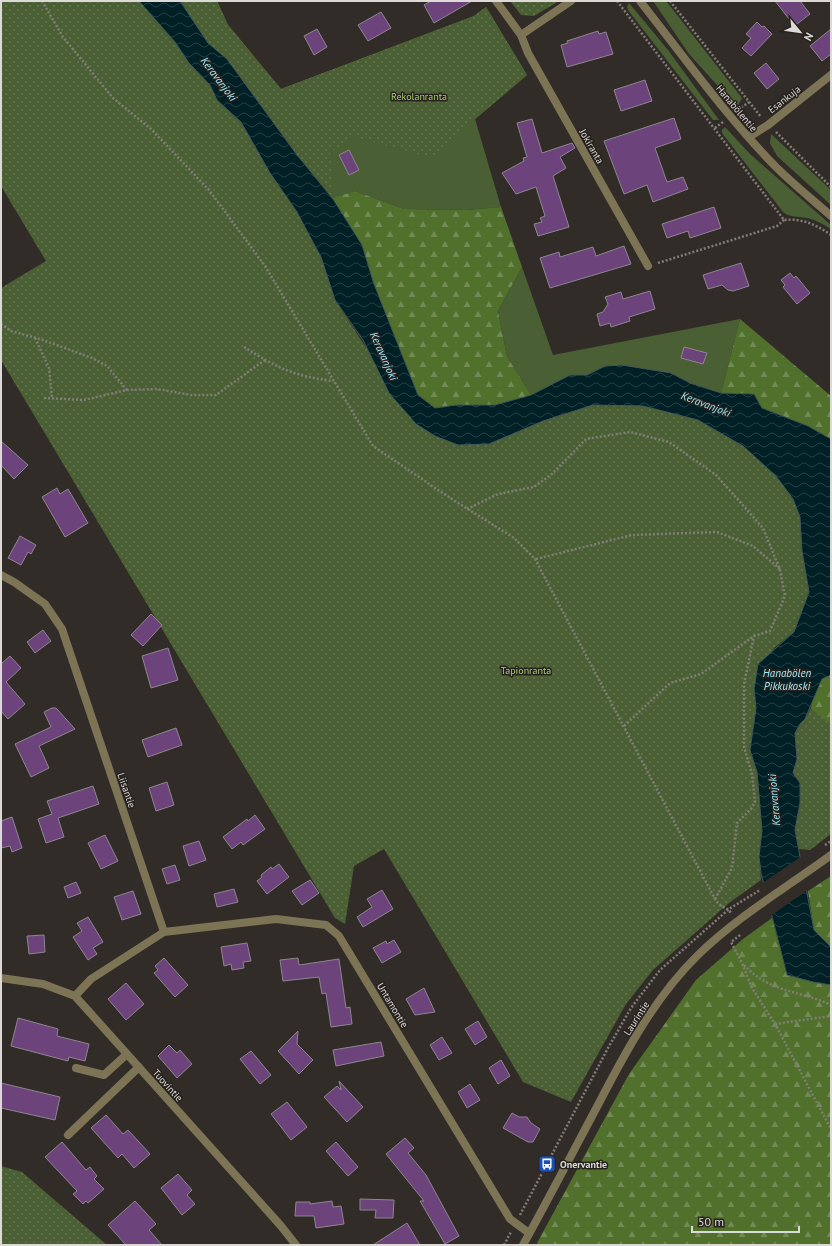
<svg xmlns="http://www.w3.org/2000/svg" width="832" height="1246" viewBox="0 0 832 1246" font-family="'PT Sans',sans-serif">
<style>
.grass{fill:#4a5f33}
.forest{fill:url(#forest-firs)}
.park{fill:url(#park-dots)}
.water{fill:url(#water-waves);stroke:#42585a}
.pier{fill:#312c28}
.building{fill:#6d437c;stroke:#8c878e}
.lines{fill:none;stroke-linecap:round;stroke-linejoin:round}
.path{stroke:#817d79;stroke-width:2.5;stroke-dasharray:2 2;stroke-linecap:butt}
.minor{stroke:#7d7455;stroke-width:8}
.tertiary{stroke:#7d7455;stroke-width:8}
.labels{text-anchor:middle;stroke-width:3;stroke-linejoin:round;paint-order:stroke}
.park-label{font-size:10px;fill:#a3cf71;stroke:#27221e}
.street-label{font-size:10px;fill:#dcd9d6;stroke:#27221e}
.poi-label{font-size:10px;font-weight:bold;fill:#dcd9d6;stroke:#27221e;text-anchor:start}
.water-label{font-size:11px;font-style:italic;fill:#9be9f8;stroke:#27221e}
</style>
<defs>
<pattern id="forest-firs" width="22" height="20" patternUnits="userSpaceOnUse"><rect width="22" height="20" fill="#51702c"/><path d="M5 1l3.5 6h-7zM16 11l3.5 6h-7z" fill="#728a54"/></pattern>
<pattern id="park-dots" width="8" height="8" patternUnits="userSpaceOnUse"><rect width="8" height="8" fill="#4a5f33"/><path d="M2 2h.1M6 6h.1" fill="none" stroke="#647550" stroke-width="1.8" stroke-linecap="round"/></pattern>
<pattern id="water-waves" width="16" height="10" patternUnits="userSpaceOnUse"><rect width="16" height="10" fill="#002025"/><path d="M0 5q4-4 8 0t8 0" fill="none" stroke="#254044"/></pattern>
</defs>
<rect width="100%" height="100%" fill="#312c28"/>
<path class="grass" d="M653,1H666L674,11L742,98L737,107L689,54Z
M629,3L668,50L719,120H713L628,10L627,7Z
M475,119L501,207L466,210L404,209L355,191L333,199L329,153L354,137L435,159Z
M725,127L750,154L831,225V229C823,224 816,220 807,218C798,216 791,218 783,212L722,133V130Z
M771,134L831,190V205L777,156L770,143Z
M522,267L553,355L740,319L721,393L690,383L671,373L605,366L587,375H570L531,395L507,356L498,311Z"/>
<path class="forest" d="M180,1H217L228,25L281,89L474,16L486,7L527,75L475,119L435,159L354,137L329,153L333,198L355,191L404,209L466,210L501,207L522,267L498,311L507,356L531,395L495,405H456L435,408L418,395L374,284L362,245L333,199Z
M740,319L831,396V439L808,426L762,408L754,394L721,393Z
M831,675V834L811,708L813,696L822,679Z
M831,876V947L814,930L808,891Z
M772,918L787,975L813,982L831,985V1245H539L537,1243L629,1074L696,980L743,939Z"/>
<path class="park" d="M1,1H139L175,42L189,63L210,85L217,100L241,122L297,212L321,257L335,300L416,424L516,431L543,421L593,405H643L698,420L743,446L776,476L793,499L800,517L802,551L809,592L794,632L774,648L754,689L756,708L750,750L757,772L762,831L759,856L761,880L729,903L653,970L626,1004L571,1102L523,1082L384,849L354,866L345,924L335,918L1,360V288L46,261L1,186Z
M180,1H217L228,25L281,89L474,16L486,7L527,75L475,119L435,159L354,137L330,153L333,199L297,155L227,59L208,43Z
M510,1H559L534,16L521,15Z
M811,708L831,725V834L810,850L799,849L795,830L800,803L793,773L797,759L795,733L800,724L805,719Z
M1,1166L22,1172L107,1245H1Z"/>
<path class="water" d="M139,1H180L208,43L227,59L297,155L333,199L362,245L374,284L418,395L435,408L456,405H495L531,395L570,375H587L605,366L622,365L671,373L690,383L721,393L754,394L762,408L808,426L831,439V675L822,679L805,719L800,724L795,733L797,759L793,773L800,783V803L795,830L814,930L831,947V985L813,982L787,975L761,873L759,856L762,831L757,772L750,750L756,708L754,689L758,664L794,632L809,592L802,551L800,517L793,499L776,476L743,446L698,420L643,406L593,405L543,421L489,444L458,445L435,436L416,424L389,393L363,340L335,300L321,257L308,233L297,212L270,173L241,122L217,100L210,85L189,63L175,42Z"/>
<path class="pier" d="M802,856L809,889L769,917L761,884Z"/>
<path class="building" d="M431,1H472L434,23L424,5Z
M775,1H800L810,14L797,24H793Z
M381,12L391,28L368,41L358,25Z
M757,22L762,27L764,26L772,34L751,56L742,48L751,38L746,34Z
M317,29L327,47L314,55L304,36Z
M831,29V54L822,61L810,46Z
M598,31L599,34L606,32L613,54L567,67L561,45L568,43L567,41Z
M766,63L779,79L767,89L754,73Z
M645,80L652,101L621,111L614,90Z
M674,118L681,139L655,148L667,182L683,177L688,189L653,202L647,185L624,194L604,141Z
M532,119L542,153L572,143L575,148L560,157L566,168L553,176L569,227L538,236L534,224L542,222L540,218L545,216L536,187L516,194L502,173L524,161L523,158L527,157L517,123Z
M349,150L359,170L349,175L339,155Z
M714,207L721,228L690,238L688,231L667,238L662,224Z
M624,246L631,264L550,288L540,258L559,252L560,257L593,247L596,256Z
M741,263L749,286L733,291L728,290L722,285L708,289L703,275Z
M790,273L794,278L796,276L810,293L797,304L783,287L785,285L781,280Z
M650,291L655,309L629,317L630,321L611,327L610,323L600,326L597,314L603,312L608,304L605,297L621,292L623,299Z
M684,347L707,353L703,364L681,358Z
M1,441L28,465L14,479L1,465Z
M57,488L60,494L68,489L88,523L65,537L42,497Z
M20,536L36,545L31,554L28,552L21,565L8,558Z
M151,614L162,625L143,646L131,635Z
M43,630L51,641L35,653L27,642Z
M168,648L178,680L151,688L142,656Z
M10,656L21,668L6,682L25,704L8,719L1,711V664Z
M52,708H56L75,729L39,746L49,768L31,777L15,744L51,727L44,712Z
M176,728L182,745L148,757L142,740Z
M167,782L174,805L156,811L149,788Z
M93,786L99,804L58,818L64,837L46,843L38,819L52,814L47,801Z
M255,815L265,829L243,845L241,842L232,849L223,837L247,819L248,821Z
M12,817L22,848L12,852L10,846L1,848V821Z
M105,835L118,861L101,869L88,843Z
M199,841L206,860L189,866L183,846Z
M279,864L289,877L267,894L257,881L262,877L261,875L271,867L272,869Z
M175,865L180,880L167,884L162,869Z
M310,880L319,893L302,905L292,891Z
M76,882L81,893L68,898L64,887Z
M234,889L238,902L217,907L214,894Z
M382,890L393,909L363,927L357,917L372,907L367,899Z
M133,891L141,914L122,920L114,897Z
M88,917L103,942L93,948L97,954L88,960L73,937L82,931L77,923Z
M44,935L45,952L29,954L27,936Z
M394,940L401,952L382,963L373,948L386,941L387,944Z
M247,943L251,961L243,962L244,968L232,970L231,964L224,966L221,947Z
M164,958L188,985L175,997L154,973L158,970L155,966Z
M298,958L299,965L339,959L346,1008L350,1007L352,1024L331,1027L326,993L322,994L319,977L283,981L280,960Z
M126,983L144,1004L126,1020L108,999Z
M424,988L435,1012L415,1015L406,999Z
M18,1018L58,1029L57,1036L89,1044L85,1061L69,1057L68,1061L11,1046Z
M478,1021L487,1037L475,1045L465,1029Z
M298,1031L297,1044L313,1060L299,1074L278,1051Z
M442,1037L452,1053L439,1060L430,1045Z
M381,1042L384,1056L336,1066L333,1050Z
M169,1045L177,1053L180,1050L192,1064L177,1078L158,1056Z
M251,1051L271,1075L260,1084L240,1059Z
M501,1060L510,1076L498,1084L489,1068Z
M339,1081L363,1107L347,1122L324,1097L337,1086L341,1090Z
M1,1083L60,1097L55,1120L1,1108Z
M470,1084L480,1100L467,1108L458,1092Z
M287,1102L307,1127L291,1140L271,1114Z
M512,1113L519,1117H527L531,1123L540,1129L533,1142H528L503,1128Z
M106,1115L123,1134L128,1130L150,1154L134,1168L122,1154L118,1158L91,1128Z
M405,1138L414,1148L408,1153L426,1175L459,1236L445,1244L420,1201H424L386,1154Z
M62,1142L86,1170L90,1167L97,1176L94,1179L104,1189L88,1203L86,1201L83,1204L73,1194L77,1191L45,1157Z
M336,1142L358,1167L348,1176L326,1151Z
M178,1174L192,1190L187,1195L195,1204L182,1215L161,1188Z
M360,1199L394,1200L393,1218H375L376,1210H360Z
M135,1201L156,1224L149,1230L162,1245H126L108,1225Z
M332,1201L333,1207L341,1206L344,1224L316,1228L314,1216H295L296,1202H310V1204Z
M407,1223L420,1245H373Z"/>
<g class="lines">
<path class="path" d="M42,1L63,37L113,98L151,129L209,190L265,266L373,446L444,494L514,538L535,559L715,899C720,908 726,906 731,913
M617,1L784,220C802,218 817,225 831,235
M670,1L761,117
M738,110L749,102
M715,128L723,122
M776,132L831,187
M658,263L777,226L784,220
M1,324L11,331L40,339L92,358L107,366L127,390
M35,338L49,368L52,398
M244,347C277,368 294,376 333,381
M44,398L84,400L127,390L157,389L191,395H216L265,360
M467,509L498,494L534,487L552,474L586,439L630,432L669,442L716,475L763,528L780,570L785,596L770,631L754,636L701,674L670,683L623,727
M536,559L632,535L717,532L753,546L780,569
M825,845L831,841
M715,899L732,868L737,823L751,809L755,802L752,774L744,747V684L754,636
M740,935L731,942L742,963L752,988L775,1024L831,1129
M744,965C770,993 799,990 831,1005
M775,1024L831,1016
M520,1215L608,1048L631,1008L660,970L729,909L760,890
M504,1245L511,1232"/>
<path class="minor" d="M496,1L521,35L571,1
M521,35L528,53L648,266
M749,137L768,125L831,75
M1,575L14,582L45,604L62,629L164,932L91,979L75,996
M164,932L276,919L326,925L339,936L510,1219L529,1233
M1,978L43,984L75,996L281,1226L296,1245
M76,1068L104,1075L127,1054
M68,1135L139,1067"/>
<path class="tertiary" d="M640,1C684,57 726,116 776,167C793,184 813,200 831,216
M523,1245C549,1198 574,1150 599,1103C626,1051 655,997 698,955C738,916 786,888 831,855"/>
</g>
<defs>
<symbol id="bus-square" viewBox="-11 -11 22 22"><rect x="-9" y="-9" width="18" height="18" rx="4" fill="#1a4fb4" stroke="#27221e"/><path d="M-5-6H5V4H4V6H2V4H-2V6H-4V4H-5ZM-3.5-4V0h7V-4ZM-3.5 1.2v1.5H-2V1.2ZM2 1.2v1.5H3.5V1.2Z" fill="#fff"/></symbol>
</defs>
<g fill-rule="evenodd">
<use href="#bus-square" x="537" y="1154" width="20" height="20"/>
</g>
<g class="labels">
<g class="park-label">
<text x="419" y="100">Rekolanranta</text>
<text x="526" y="674">Tapionranta</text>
</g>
<g class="street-label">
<text transform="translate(784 99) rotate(-38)" y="4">Esankuja</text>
<text transform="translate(737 108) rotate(50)" y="4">Hanabölentie</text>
<text transform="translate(592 146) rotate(60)" y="4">Jokiranta</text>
<text transform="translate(127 790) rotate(71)" y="4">Liisantie</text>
<text transform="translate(393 1005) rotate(59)" y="4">Untamontie</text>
<text transform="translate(636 1018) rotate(-57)" y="4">Laurintie</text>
<text transform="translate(168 1085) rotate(48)" y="4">Tuovintie</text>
</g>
<g class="poi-label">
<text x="560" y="1168">Onervantie</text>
</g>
<g class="water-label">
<text transform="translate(219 79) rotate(53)" y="4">Keravanjoki</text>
<text transform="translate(384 356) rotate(66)" y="4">Keravanjoki</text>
<text transform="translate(706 404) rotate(21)" y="4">Keravanjoki</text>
<text x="787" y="677">Hanabölen<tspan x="787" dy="13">Pikkukoski</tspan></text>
<text transform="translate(774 800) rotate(-95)" y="4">Keravanjoki</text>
</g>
</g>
<rect width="832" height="1246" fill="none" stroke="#dcd9d6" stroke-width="4"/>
<g transform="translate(800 32) rotate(119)" stroke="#27221e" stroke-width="3" paint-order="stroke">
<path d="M0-3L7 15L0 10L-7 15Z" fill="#dcd9d6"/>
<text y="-6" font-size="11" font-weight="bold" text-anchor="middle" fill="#dcd9d6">N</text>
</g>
<path d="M692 1226v6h107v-6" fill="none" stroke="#dcd9d6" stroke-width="2"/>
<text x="698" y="1226" font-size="12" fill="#dcd9d6" stroke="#27221e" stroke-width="3" paint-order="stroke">50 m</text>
</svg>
